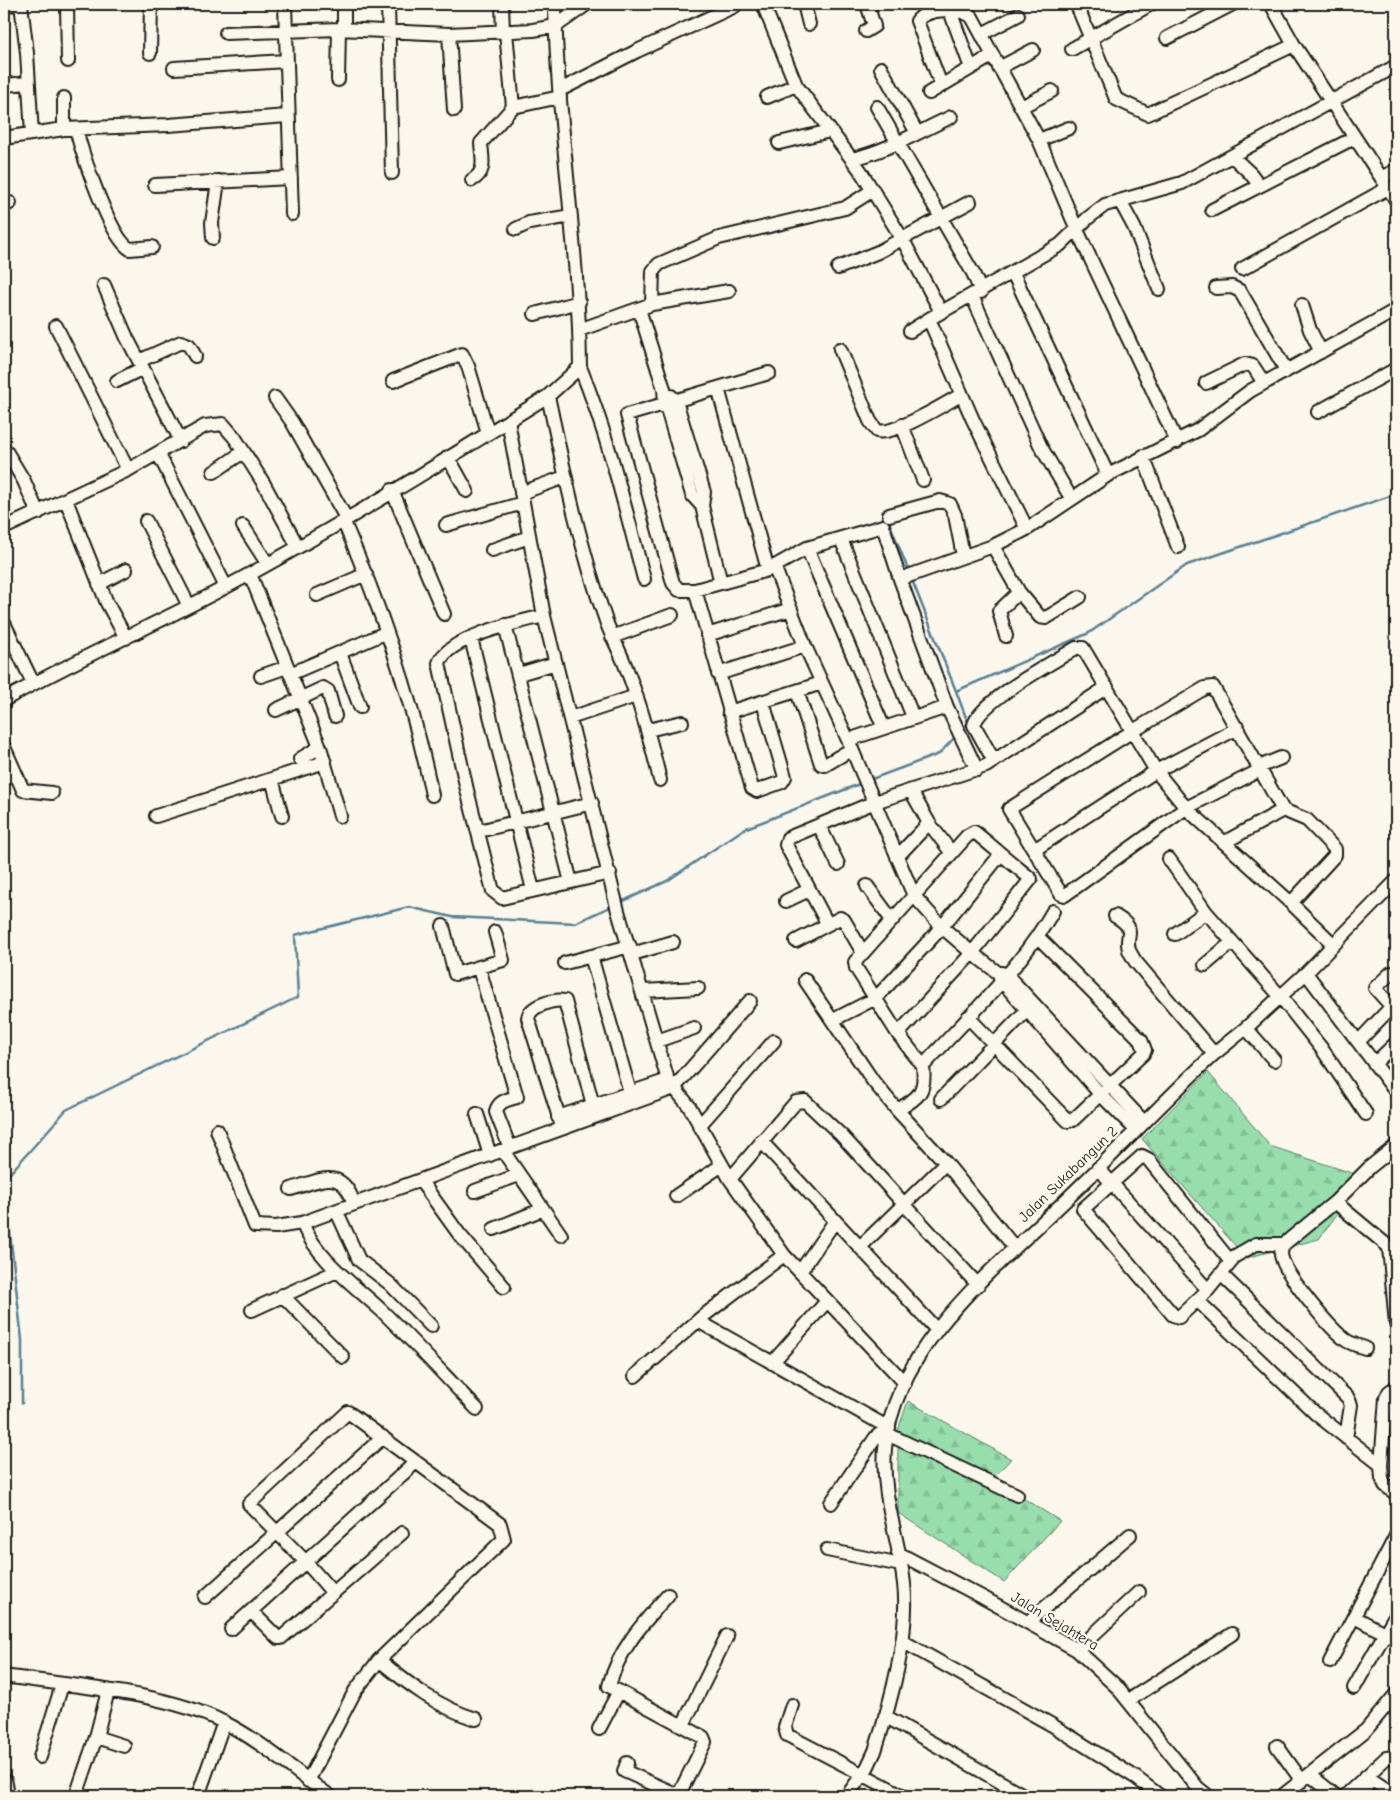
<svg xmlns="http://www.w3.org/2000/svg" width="1400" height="1800" viewBox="0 0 1400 1800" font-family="'Comic Neue',sans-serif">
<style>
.forest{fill:url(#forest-firs);stroke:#5a7d64}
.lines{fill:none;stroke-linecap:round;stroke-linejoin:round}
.stream{stroke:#598093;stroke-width:2.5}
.minor-casing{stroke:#1c1c1c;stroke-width:16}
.major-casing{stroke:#1c1c1c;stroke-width:19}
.minor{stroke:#fbf7ec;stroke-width:12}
.major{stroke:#fbf7ec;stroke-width:15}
.labels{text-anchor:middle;stroke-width:4.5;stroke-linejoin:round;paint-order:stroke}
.street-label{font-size:15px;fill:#1c1c1c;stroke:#fbf7ec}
</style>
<defs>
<pattern id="forest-firs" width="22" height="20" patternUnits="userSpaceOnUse" patternTransform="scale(1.25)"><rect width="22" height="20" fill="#97deac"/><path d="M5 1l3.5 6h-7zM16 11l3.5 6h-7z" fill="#82be93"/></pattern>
</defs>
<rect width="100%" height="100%" fill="#fbf7ec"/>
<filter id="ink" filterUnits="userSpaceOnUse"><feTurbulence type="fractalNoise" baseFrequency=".02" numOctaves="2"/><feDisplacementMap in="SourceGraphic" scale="10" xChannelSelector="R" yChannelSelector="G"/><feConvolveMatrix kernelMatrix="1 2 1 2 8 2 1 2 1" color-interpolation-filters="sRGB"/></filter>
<g filter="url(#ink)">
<path class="forest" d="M1208,1072L1270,1146L1364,1177L1319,1239L1246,1258L1142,1139Z
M908,1401L1011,1459L992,1479L1060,1521L1004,1582L898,1513V1430Z"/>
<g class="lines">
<path class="stream" d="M889,522L909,572
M912,580L956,691
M961,730L968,723L956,691L1089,633L1187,565L1396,494
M869,780L939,754L956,736
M619,903L667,881L744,829L862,783
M22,1403V1340L4,1180L66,1110L298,997L295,935L409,907L452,917L575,923L612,906"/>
<defs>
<path id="minor" d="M21,4L27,53L32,134
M67,4L68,61
M285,4L292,214
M344,4V29
M388,4L392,173
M502,4L503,32
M763,4L796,85L860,170L903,240L941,312
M804,4L809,24
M1271,4L1294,45L1396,200
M4,5L18,4
M1078,8L1116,99L1148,114L1294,45
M950,11L971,68
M866,31L874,26L867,4
M506,32L513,107
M226,33L339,29L449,34L533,30L556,26L587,4
M449,34L454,110
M982,34L1018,15
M1167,38L1233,4
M1072,49L1151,4
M150,53L151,4
M174,68L286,61
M881,68L917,133
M999,68L1033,50
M338,80L339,29
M4,85L29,83
M941,85L917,21C926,8 961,7 972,17L1039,140L1077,230L1177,442
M560,90L637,51L735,6
M929,93L993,55
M767,97L796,85
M877,107L973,273L981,292
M1021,107L1052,91
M64,129V98
M76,129C82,153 110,238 130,249L152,247
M4,138L64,129L168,125L287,116
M1039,140L1069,128
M779,143L830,131
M1232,156L1251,174L1259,185
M852,159C887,151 918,132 951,117
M1382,178L1396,170
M472,180C487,172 482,158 481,143L513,107L560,97
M155,185L291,178
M1120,201L1134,227L1159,289
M4,204L10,203
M1212,210L1354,138
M516,229L529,223L571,216
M213,238L212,223L218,181
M838,268L878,252L970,202
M1242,269L1388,188
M1013,273L1108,475
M104,285L127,338L181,441
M1216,288L1232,287L1240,291L1286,370
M972,296L1041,447L1071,498
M652,304L653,271L659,264L719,238L845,208L873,190
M1302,305L1310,330L1321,352
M639,309L664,389L665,402L692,495L702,506
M535,314L579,302
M56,326L128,470
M579,330L652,304L729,291
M910,331L929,319
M840,349L870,421L877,431C894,436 944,404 961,395
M139,361L181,342L189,345L195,356
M580,367C608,435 625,507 644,579
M117,381L143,368
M393,381L462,354L468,366L488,433
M1206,383L1245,364L1253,366L1264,383
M718,388L769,373
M548,396C564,471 580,548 606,621C612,638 621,653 627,670C641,706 651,742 660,780
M671,396L676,401L704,492L702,506L721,583
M275,398L292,422L346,518
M1318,412L1396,369
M508,421L544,616L618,911L668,1080L689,1106L730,1179L784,1255L905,1383
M902,425L923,480
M6,451L24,481L38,513
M158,453L226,587
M1143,456L1178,547
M448,457L467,491
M214,472L243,452
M392,490L444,614
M521,493L565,477
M66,500L107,603L126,638
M889,515L940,501L950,504L955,515L963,556
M343,520C381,608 413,700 432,795
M146,521L189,606
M446,525L523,503
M243,526L267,563
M4,528L128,470L205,426L223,424L235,438L264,484L298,547
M1027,529L1108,475L1198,430L1250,391L1396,310
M841,539L913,717
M993,546L1019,592L1040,617L1046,618L1080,597
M807,548L883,726
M492,550L529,537
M774,566L805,646L848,740L914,896L942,927L972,953L997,972L1006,974L1144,1122
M768,570L718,388L627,415L673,583L679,590H695L768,570L807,548L883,526L900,579L947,707L848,740
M250,574L320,747L340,816
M900,579L993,546L1027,529L973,420L929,319L1060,245L1088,218L1105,205L1182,183L1396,66
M99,584L126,570
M695,590L752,788L757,791L782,782L785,777L763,702
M317,595L366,574
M544,616C518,622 448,637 439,663L467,790L493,891L502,898L610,873
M4,623L33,683
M505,625L571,882
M707,635L791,609
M1006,636L999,611L1019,592
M612,637L672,615
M471,638L533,890
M340,653L360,707
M290,674L385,633
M519,674L556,663
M718,674L805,646
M261,676L287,667
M797,691L821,764L825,765L852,749
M4,700C76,659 153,626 226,587C336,528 443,462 548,396L580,367C579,245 557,125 555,4
M947,707L977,770
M276,710L323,688L328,691L335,716
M729,712L822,683
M570,718L636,696
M648,730L682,722
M4,747L23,790L52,793
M300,759L320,747
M994,761L974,725C980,701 1054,662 1076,648H1083L1156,771L1186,808L1291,903L1333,944
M1259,767L1281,758
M1260,770L1186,808L1065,895L1061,894L1009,809L1133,731L1205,688L1213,687L1283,810L1307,820L1335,849V855L1291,903
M4,779L15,773
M272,779L282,816
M911,791L929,823L951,852
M156,816L325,762
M819,825L838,864
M479,831L592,803
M1225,842L1283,810
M1034,850L1156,771L1238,728
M897,857L929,823
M1169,859L1206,912L1280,996L1322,1049L1366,1114
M867,886L892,920
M786,901L809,890
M1115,916C1139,930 1124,933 1129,950C1130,953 1133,957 1135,961L1214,1054
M827,923L786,845L788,838L875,802L986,766L1107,687
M443,926L455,974L503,960L495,932
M1175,934L1206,912
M796,941L840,918L844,920L863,953
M632,954L673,942
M591,956L630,1092
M565,963L630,946
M1205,965L1231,943
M479,968L517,1097C507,1100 498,1101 496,1112L510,1148
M1306,973L1396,1092
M1391,973L1375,988L1392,1007
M1000,979L1101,1095L1136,1130
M805,980L873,1081L897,1110L946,1163L1015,1248
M643,991L698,988
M968,1017L1068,1121L1073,1120L1143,1054L1145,1050L1141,1040L1037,936
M833,1020L876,998L942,927L1001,854
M1246,1028L1274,1060
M898,1034L972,953L1031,879L977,834L974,832L967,836L855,962L856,968L898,1034L923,1066C968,1017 1020,969 1053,911
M657,1041L694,1028
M1359,1041L1396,1002
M1375,1063L1396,1043
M941,1099L1031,1006
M897,1110C919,1098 926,1092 923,1066
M477,1114L490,1155
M558,1117L668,1080
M699,1126L774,1041
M562,1127L528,1018C530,1005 555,999 565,1001L593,1105
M217,1130L255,1226L276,1227L302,1223L674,1088L750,1001
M761,1141L936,1329
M503,1151L561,1235
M1142,1156L1148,1159L1231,1262L1208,1290L1179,1317L1173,1315L1083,1209Z
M1098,1168L1208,1290
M730,1179L796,1102L805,1101L841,1135L978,1285
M420,1180L459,1234L504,1287
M291,1189C321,1180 342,1166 354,1204
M475,1191L519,1175
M676,1196L722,1165
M1335,1202L1389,1247L1396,1324
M337,1212L359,1260L390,1284L431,1326
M302,1223C317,1259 353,1284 381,1310C414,1342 445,1376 477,1409
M494,1229L543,1209
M860,1247L946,1163
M1230,1259L1256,1244H1284
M800,1272L835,1221
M1222,1275L1348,1398L1351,1405L1346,1438
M282,1295L343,1357
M1198,1301L1316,1414L1381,1465
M252,1310L337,1271
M698,1321L889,1428
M1365,1348C1359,1346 1352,1344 1347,1341C1331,1330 1284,1274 1281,1255C1281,1251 1282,1247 1284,1244L1335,1202L1370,1167L1396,1146
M772,1363L827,1301
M635,1376L702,1317L784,1255
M1396,1387L1389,1392L1386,1398L1381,1465L1382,1478L1385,1485L1396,1494
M831,1503L876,1437L883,1432L1017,1495
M827,1550L901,1565
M898,1553L982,1597L1077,1650L1116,1686L1198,1788L1208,1796
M668,1595C644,1622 618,1650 609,1686L703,1737L705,1742L678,1796
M205,1597L383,1437
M251,1611L278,1638H281L402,1533
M1354,1617L1396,1639
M1028,1622L1130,1535
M231,1629L416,1462
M902,1641L1052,1725L1135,1777L1160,1796
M1077,1650L1139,1592
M379,1660C408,1684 439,1708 476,1719
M1330,1662L1396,1536
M4,1676C70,1686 164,1692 223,1722C262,1741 295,1772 330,1796
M1354,1688L1396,1614
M1129,1700L1232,1634
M792,1705L785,1727L787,1735L904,1796
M885,1716L1025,1796
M683,1725L727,1636
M599,1729L618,1693
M96,1737L124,1746
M1277,1746L1302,1781
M40,1757L62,1685
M627,1763L624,1771L678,1795
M1310,1775L1336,1796
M1366,1776L1396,1796
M308,1781L355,1691L379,1660L504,1539L500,1524L348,1412L249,1504L306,1562L333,1593
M76,1796L96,1737L108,1691
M198,1796L224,1722
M847,1796L867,1768L875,1751C890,1705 910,1632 904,1584C899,1537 881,1497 885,1448C896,1341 1000,1265 1071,1195C1119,1149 1165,1100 1214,1054L1246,1028L1306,973L1396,881
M1282,1796L1366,1730L1396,1694
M1345,1796L1386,1758L1396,1757
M1360,1796L1371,1780"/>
<path id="major" d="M4,1782L7,1796"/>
</defs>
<use href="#minor" class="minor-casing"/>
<use href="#major" class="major-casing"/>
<use href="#minor" class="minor"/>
<use href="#major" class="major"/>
</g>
</g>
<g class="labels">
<g class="street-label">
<text transform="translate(1068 1174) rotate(-44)" y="5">Jalan Sukabangun 2</text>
<text transform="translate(1055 1621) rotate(31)" y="5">Jalan Sejahtera</text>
</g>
</g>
<rect width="1400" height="1800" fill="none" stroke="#fbf7ec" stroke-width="20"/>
<rect x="10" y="10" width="1380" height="1780" fill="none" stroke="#1c1c1c" stroke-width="2" filter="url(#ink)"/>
</svg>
